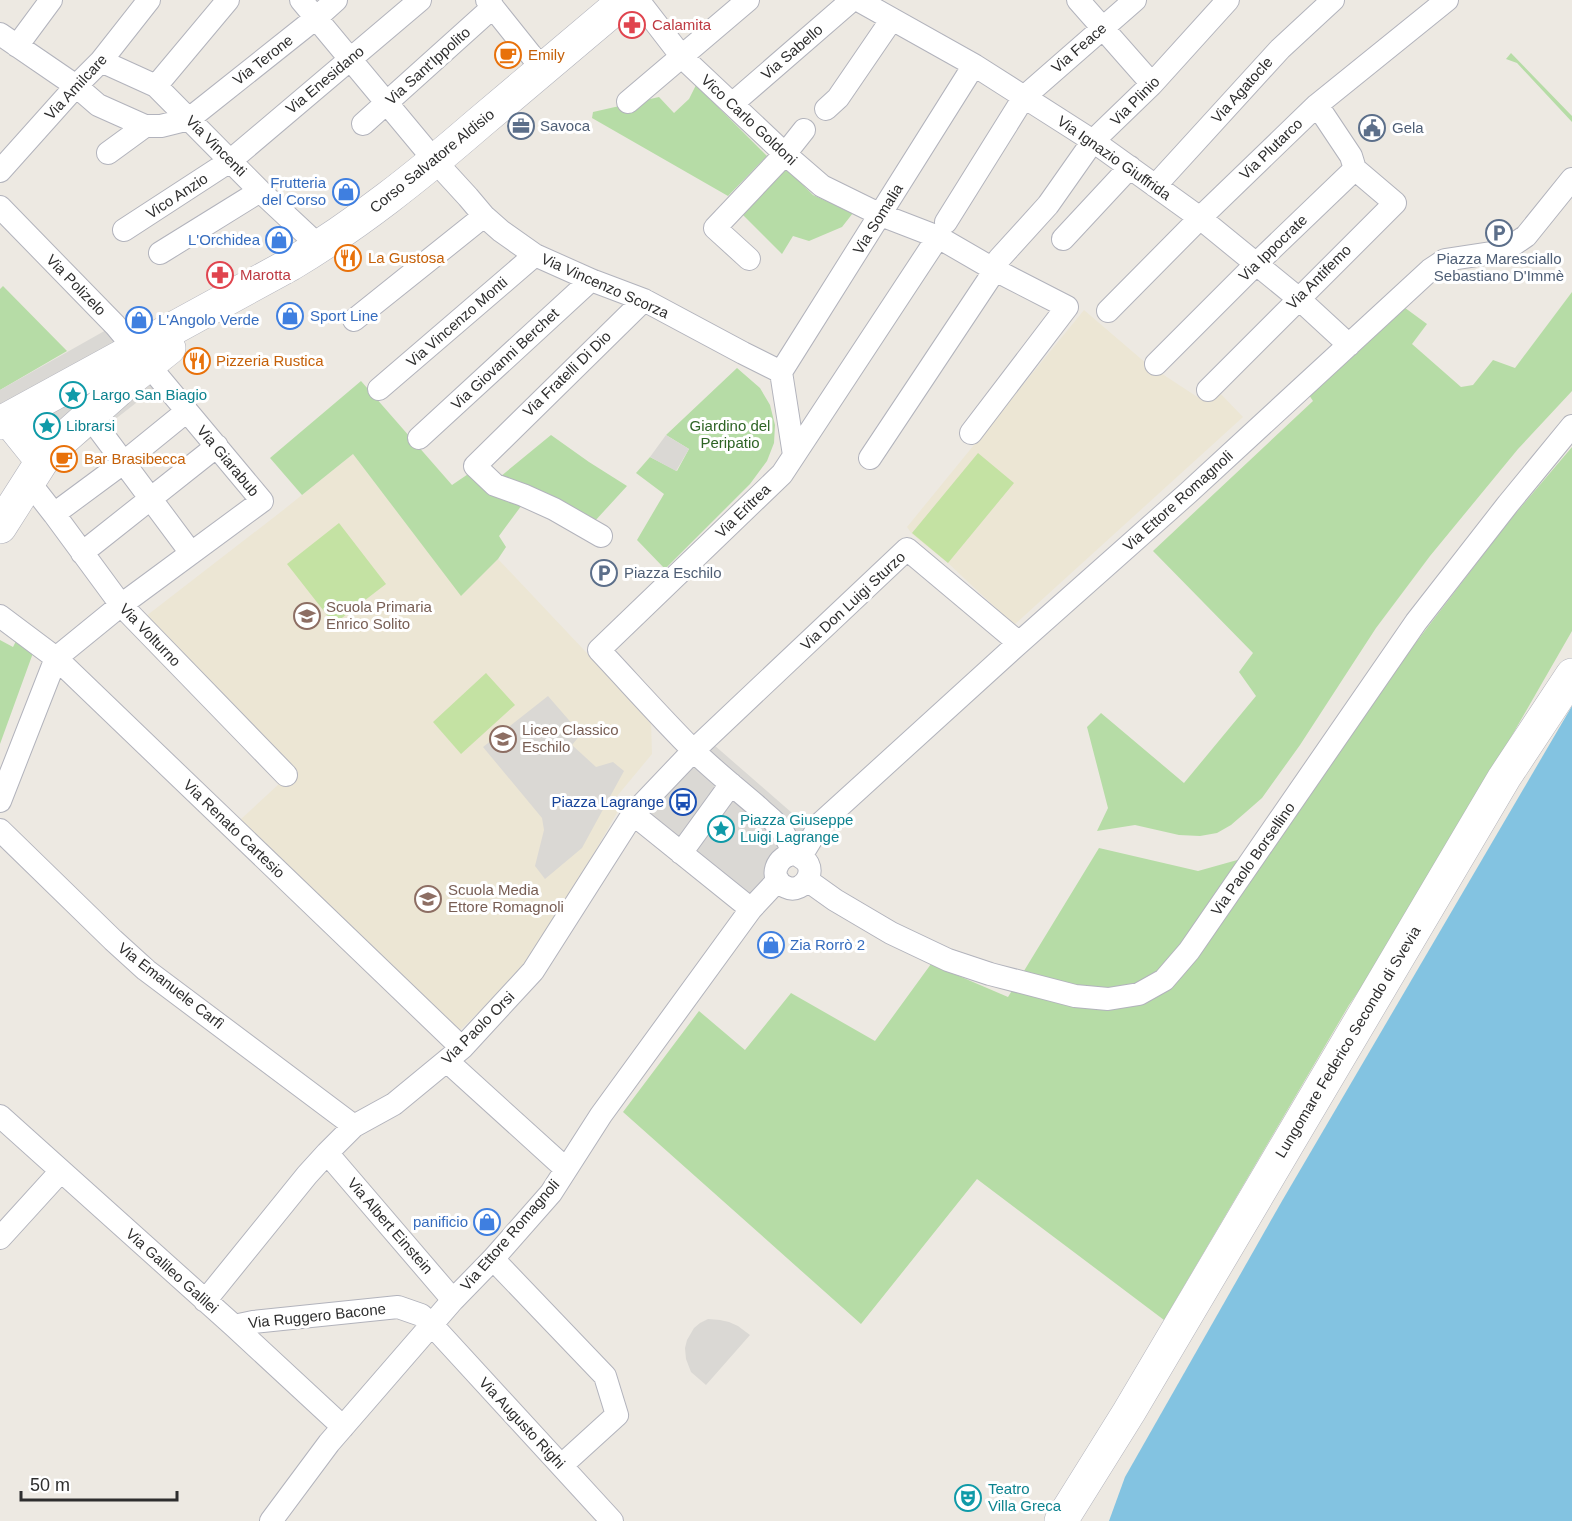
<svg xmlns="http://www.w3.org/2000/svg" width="1572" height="1521" viewBox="0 0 1572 1521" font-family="Helvetica,sans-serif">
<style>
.education{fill:#ece6d4}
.green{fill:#b6dca6}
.pitch{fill:#c4e2a3}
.plaza{fill:#dad8d4}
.water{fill:#83c3e1}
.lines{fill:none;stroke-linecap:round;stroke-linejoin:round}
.street-casing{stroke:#b2b3bc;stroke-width:24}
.secondary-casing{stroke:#b2b3bc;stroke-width:34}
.street{stroke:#fff;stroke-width:22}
.secondary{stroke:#fff;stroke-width:33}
.labels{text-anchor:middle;stroke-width:6;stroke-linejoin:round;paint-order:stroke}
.health-label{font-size:15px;fill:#be3a42;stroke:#fff;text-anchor:start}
.street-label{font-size:15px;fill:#2e2e2e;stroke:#fff}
.food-label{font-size:15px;fill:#c56008;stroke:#fff;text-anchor:start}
.service-label{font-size:15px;fill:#4e5e75;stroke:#fff;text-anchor:start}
.shop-label{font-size:15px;fill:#366cbe;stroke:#fff;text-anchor:end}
.culture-label{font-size:15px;fill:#0d838f;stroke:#fff;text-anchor:start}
.park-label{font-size:15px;fill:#2e6425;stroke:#fff}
.education-label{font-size:15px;fill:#785e54;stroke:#fff;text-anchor:start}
.transit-label{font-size:15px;fill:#164399;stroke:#fff;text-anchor:end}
</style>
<rect width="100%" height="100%" fill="#ede9e2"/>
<path class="education" d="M1084,310L1147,364L1202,400L1215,388L1243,417L1014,625L948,563L912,534L907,527Z
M353,454L461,595L498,559L651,721L652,754L613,801L619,809L557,920L532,961L455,1035L239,821L293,771L141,620L282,511Z"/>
<path class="green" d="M1511,53L1572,116V122L1517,63L1506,59Z
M696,85L767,156L728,196L592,118L593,112L659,97L674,113L689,99Z
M785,167L813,195L853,213L842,227L809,241L793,236L782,254L742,214Z
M3,286L67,351L0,390V289Z
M1572,292V391L1518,449L1430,556L1376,628L1300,745L1262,798L1246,812L1231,825L1217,833L1200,836L1179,835L1135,825L1097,831L1108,808L1087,727L1101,713L1184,783L1256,696L1239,672L1253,653L1153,551L1313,401L1309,395L1397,302L1427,324L1412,344L1461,387L1473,385L1493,360L1515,368Z
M737,368L760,388L770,405L775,425L774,443L767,461L750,484L665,569L637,540L664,494L636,473L650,457L677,471L689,449L666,435Z
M361,381L452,485L480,466L495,481L551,435L589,462L627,486L594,522L533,490L499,536L506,547L498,559L461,596L353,454L302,495L270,458Z
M1572,447V631L1398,934L1349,1005L1164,1320L977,1179L861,1324L623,1112L699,1011L745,1050L791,993L875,1041L931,964L1008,997L1099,848L1198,871L1248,857L1283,816L1509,521Z
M0,640L13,647L16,641L33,653L0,744Z"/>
<path class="pitch" d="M978,453L1014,483L948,563L912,533Z
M339,523L386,584L334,624L287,564Z
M486,673L515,705L461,754L433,722Z"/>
<path class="plaza" d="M115,325L159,385L54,467L0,433V390Z
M666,435L689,449L676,471L650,457Z
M548,696L581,734L572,745L596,767L613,762L624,771L582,848L545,879L535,866L544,830L542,818L483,747Z
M706,738L815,833L796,854L744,919L627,824Z
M708,1319L720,1320L729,1322L738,1326L750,1335L706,1385L691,1372L686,1359L685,1348L687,1340L694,1328L700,1323Z"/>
<path class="water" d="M1572,706V1521H1109L1125,1477L1282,1201Z"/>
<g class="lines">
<defs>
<path id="street" d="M301,0L435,161L468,197L484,216L501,231L535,255L591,280L644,300L743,353L781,372
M487,0L543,70
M638,0L682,57L785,154L822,186L881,215L938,237L995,270L1067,307L971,433
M858,0L974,65L1093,141L1200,218L1298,298L1349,345
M1078,0L1152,84
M0,34L76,86L98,105L145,126
M17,46L51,0
M101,61L156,86L260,191L320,247
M156,86L228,0
M628,102L748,0
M732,104L852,0
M826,109L838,98L892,19
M363,124L493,7
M108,153L145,126H161L189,119L316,18L336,0
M0,171L76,86L101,61L149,0
M1155,186L1280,49L1333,0
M0,207L115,325L262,501L121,605L56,658L0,801
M946,222L1024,97L1135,0
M124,230L230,161L420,0
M1063,239L1130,167
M160,253L260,191
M749,259L715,228L785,154L804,130
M999,259L1048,205L1093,141L1152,84L1228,0
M1108,311L1200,218L1317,105L1447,0
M354,320L484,216
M1156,364L1256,264L1355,169L1351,156L1317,105
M781,372L974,65
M781,372L794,455
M379,389L535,255
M1208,390L1395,203L1355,169
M89,416L191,553
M419,438L591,280
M870,458L995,270
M29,482L54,514L121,605L286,775
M54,514L123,463L187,411
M601,536L554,509L523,495L495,485L475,466L644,300
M82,553L217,446
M0,616L56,658L462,1048
M633,814L751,909
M0,830L113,940L146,970L354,1126
M681,853L731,784
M796,854C776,854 767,880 786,887C790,889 795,889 799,887C808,883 812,872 808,864C805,858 799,857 795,853C789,846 786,836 781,829C775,821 765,814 758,807C736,788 713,770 693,750C661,718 630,683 599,650L782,474L938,237
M801,856L821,823L1019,643L1188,493L1430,270L1445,260L1504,251L1526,236L1572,179
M807,880L835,900L891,933L948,960L990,974L1075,996L1108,999L1139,994L1164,980L1189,951L1416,622L1508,504L1572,426
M447,1061L566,1169
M0,1116L234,1326L343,1427
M327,1153L453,1300
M0,1238L61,1171
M493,1259L605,1376L617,1415L562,1465
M205,1301L307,1175L327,1153L354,1126L394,1104L462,1048L533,971L633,814L693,751L907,549L1019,643
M234,1326L253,1322L398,1307L421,1315L432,1325L612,1521
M271,1521L329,1443L453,1300L493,1259L551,1193L601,1115L751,909L778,880"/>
<path id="secondary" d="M8,419L42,461
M0,423L291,264C358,224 419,175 478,124C527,83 576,41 625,0
M0,527L42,461L52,449L134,376L169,348
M1061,1521L1129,1412L1504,778L1572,675"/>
</defs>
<use href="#street" class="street-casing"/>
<use href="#secondary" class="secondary-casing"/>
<use href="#street" class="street"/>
<use href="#secondary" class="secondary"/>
</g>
<defs>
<symbol id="pharmacy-ring" viewBox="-11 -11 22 22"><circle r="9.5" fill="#fff" stroke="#e0444e" stroke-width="1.5"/><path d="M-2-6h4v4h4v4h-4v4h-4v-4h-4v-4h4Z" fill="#e0444e"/></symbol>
<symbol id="cafe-ring" viewBox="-11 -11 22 22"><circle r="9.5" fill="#fff" stroke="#e8710a" stroke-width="1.5"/><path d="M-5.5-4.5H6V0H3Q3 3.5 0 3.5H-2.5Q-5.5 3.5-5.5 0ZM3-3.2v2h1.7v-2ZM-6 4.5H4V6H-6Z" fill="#e8710a"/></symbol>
<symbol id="office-ring" viewBox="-11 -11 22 22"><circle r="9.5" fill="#fff" stroke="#5c6f8a" stroke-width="1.5"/><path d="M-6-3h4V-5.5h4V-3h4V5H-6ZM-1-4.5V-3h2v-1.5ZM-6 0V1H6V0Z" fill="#5c6f8a"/></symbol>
<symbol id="civic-ring" viewBox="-11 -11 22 22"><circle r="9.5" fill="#fff" stroke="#5c6f8a" stroke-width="1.5"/><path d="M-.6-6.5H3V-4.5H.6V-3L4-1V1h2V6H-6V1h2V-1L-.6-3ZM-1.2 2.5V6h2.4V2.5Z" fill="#5c6f8a"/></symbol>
<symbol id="shop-ring" viewBox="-11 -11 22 22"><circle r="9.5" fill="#fff" stroke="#3f7fe0" stroke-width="1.5"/><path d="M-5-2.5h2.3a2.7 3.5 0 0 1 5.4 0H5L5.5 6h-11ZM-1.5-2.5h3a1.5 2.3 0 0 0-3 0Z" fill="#3f7fe0"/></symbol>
<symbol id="parking-ring" viewBox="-11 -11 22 22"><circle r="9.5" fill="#fff" stroke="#5c6f8a" stroke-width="1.5"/><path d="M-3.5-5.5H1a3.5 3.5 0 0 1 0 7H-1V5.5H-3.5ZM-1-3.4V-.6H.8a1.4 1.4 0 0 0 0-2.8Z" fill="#5c6f8a"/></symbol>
<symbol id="restaurant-ring" viewBox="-11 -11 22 22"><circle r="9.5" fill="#fff" stroke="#e8710a" stroke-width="1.5"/><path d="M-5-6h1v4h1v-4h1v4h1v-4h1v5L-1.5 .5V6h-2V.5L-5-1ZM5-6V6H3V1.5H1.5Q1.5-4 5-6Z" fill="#e8710a"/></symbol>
<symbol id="sight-ring" viewBox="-11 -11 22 22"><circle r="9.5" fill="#fff" stroke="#0f9aa8" stroke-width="1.5"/><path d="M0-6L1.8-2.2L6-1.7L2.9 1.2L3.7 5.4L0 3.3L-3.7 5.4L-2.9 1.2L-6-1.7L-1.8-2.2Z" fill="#0f9aa8"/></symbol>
<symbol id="school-ring" viewBox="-11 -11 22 22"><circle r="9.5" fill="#fff" stroke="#8d6e63" stroke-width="1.5"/><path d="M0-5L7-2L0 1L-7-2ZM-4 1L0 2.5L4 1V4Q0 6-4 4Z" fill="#8d6e63"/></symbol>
<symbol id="bus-ring" viewBox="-11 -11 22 22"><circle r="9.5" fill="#fff" stroke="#1a4fb4" stroke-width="1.5"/><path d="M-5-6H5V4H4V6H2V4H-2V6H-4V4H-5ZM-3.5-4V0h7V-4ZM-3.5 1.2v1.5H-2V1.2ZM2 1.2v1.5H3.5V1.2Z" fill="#1a4fb4"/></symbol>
<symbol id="theatre-ring" viewBox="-11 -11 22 22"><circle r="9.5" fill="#fff" stroke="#0f9aa8" stroke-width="1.5"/><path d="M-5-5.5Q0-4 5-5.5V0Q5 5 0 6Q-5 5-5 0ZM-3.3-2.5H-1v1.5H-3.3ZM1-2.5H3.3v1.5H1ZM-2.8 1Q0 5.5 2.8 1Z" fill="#0f9aa8"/></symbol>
</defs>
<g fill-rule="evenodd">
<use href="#pharmacy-ring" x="617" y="10" width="30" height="30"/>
<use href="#cafe-ring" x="493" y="40" width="30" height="30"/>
<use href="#office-ring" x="506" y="111" width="30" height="30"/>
<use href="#civic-ring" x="1357" y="113" width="30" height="30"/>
<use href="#shop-ring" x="331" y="177" width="30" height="30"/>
<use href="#parking-ring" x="1484" y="218" width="30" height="30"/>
<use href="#shop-ring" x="264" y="225" width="30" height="30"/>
<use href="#restaurant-ring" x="333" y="243" width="30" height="30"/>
<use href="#pharmacy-ring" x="205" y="260" width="30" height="30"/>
<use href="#shop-ring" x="275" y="301" width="30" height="30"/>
<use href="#shop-ring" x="124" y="305" width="30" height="30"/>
<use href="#restaurant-ring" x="182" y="346" width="30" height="30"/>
<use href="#sight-ring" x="58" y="380" width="30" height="30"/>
<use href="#sight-ring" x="32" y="411" width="30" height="30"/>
<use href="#cafe-ring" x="49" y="444" width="30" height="30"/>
<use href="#parking-ring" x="589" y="558" width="30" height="30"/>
<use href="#school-ring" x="292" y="601" width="30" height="30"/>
<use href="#school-ring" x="488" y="724" width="30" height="30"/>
<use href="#bus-ring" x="668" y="787" width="30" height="30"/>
<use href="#sight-ring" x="706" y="814" width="30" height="30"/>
<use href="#school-ring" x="413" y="884" width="30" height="30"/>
<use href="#shop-ring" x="756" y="930" width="30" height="30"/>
<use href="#shop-ring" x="472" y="1207" width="30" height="30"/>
<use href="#theatre-ring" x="953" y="1483" width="30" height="30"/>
</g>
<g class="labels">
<g class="health-label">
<text x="652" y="30">Calamita</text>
<text x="240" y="280">Marotta</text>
</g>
<g class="street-label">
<text transform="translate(1079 48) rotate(-41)" y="5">Via Feace</text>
<text transform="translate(792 52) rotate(-41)" y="5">Via Sabello</text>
<text transform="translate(263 60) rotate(-38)" y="5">Via Terone</text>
<text transform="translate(428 66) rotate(-42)" y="5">Via Sant'Ippolito</text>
<text transform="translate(325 80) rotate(-40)" y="5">Via Enesidano</text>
<text transform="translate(76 87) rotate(-47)" y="5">Via Amilcare</text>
<text transform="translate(1242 90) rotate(-48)" y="5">Via Agatocle</text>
<text transform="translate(1135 101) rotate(-45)" y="5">Via Plinio</text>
<text transform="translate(749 120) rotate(43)" y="5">Vico Carlo Goldoni</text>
<text transform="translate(216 146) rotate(45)" y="5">Via Vincenti</text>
<text transform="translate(1271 149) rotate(-44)" y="5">Via Plutarco</text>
<text transform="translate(1114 158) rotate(35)" y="5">Via Ignazio Giuffrida</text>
<text transform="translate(432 161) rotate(-39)" y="5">Corso Salvatore Aldisio</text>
<text transform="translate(177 196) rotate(-33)" y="5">Vico Anzio</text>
<text transform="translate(878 219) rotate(-58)" y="5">Via Somalia</text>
<text transform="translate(1273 248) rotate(-44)" y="5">Via Ippocrate</text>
<text transform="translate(1319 277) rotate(-45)" y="5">Via Antifemo</text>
<text transform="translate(76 285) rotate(46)" y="5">Via Polizelo</text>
<text transform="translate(605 286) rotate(24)" y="5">Via Vincenzo Scorza</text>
<text transform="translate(457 322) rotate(-41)" y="5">Via Vincenzo Monti</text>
<text transform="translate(505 359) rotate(-43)" y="5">Via Giovanni Berchet</text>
<text transform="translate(567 374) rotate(-44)" y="5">Via Fratelli Di Dio</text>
<text transform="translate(228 461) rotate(50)" y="5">Via Giarabub</text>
<text transform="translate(1178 501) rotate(-42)" y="5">Via Ettore Romagnoli</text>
<text transform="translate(743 511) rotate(-44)" y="5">Via Eritrea</text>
<text transform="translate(853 601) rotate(-43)" y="5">Via Don Luigi Sturzo</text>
<text transform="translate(150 635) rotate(46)" y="5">Via Volturno</text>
<text transform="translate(234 829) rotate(44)" y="5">Via Renato Cartesio</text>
<text transform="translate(1253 859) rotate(-55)" y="5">Via Paolo Borsellino</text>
<text transform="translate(171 986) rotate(38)" y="5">Via Emanuele Carfì</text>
<text transform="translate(478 1028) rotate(-45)" y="5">Via Paolo Orsi</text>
<text transform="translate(1348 1042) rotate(-59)" y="5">Lungomare Federico Secondo di Svevia</text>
<text transform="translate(390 1226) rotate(49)" y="5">Via Albert Einstein</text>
<text transform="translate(510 1235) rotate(-49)" y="5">Via Ettore Romagnoli</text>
<text transform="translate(172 1271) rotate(42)" y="5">Via Galileo Galilei</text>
<text transform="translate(317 1316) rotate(-6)" y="5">Via Ruggero Bacone</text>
<text transform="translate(522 1423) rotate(47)" y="5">Via Augusto Righi</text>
</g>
<g class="food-label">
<text x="528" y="60">Emily</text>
<text x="368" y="263">La Gustosa</text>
<text x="216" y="366">Pizzeria Rustica</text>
<text x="84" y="464">Bar Brasibecca</text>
</g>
<g class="service-label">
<text x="540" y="131">Savoca</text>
<text x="1392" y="133">Gela</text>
<text x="1499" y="264" text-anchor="middle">Piazza Maresciallo<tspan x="1499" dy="17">Sebastiano D'Immè</tspan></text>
<text x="624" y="578">Piazza Eschilo</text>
</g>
<g class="shop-label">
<text x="326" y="188">Frutteria<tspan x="326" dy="17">del Corso</tspan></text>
<text x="260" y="245">L'Orchidea</text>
<text x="310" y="321" text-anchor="start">Sport Line</text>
<text x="158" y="325" text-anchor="start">L'Angolo Verde</text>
<text x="790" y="950" text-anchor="start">Zia Rorrò 2</text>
<text x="468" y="1227">panificio</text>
</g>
<g class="culture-label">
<text x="92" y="400">Largo San Biagio</text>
<text x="66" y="431">Librarsi</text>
<text x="740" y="825">Piazza Giuseppe<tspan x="740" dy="17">Luigi Lagrange</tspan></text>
<text x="988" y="1494">Teatro<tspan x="988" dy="17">Villa Greca</tspan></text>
</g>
<g class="park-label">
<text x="730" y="431">Giardino del<tspan x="730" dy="17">Peripatio</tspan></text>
</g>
<g class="education-label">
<text x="326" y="612">Scuola Primaria<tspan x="326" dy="17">Enrico Solito</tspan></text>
<text x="522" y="735">Liceo Classico<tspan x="522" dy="17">Eschilo</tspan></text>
<text x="448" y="895">Scuola Media<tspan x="448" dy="17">Ettore Romagnoli</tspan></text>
</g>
<g class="transit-label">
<text x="664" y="807">Piazza Lagrange</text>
</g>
</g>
<path d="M21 1491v9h156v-9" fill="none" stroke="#2e2e2e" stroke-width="3"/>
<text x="30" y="1491" font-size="18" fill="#2e2e2e" stroke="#ffffff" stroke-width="4.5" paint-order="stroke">50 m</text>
</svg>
